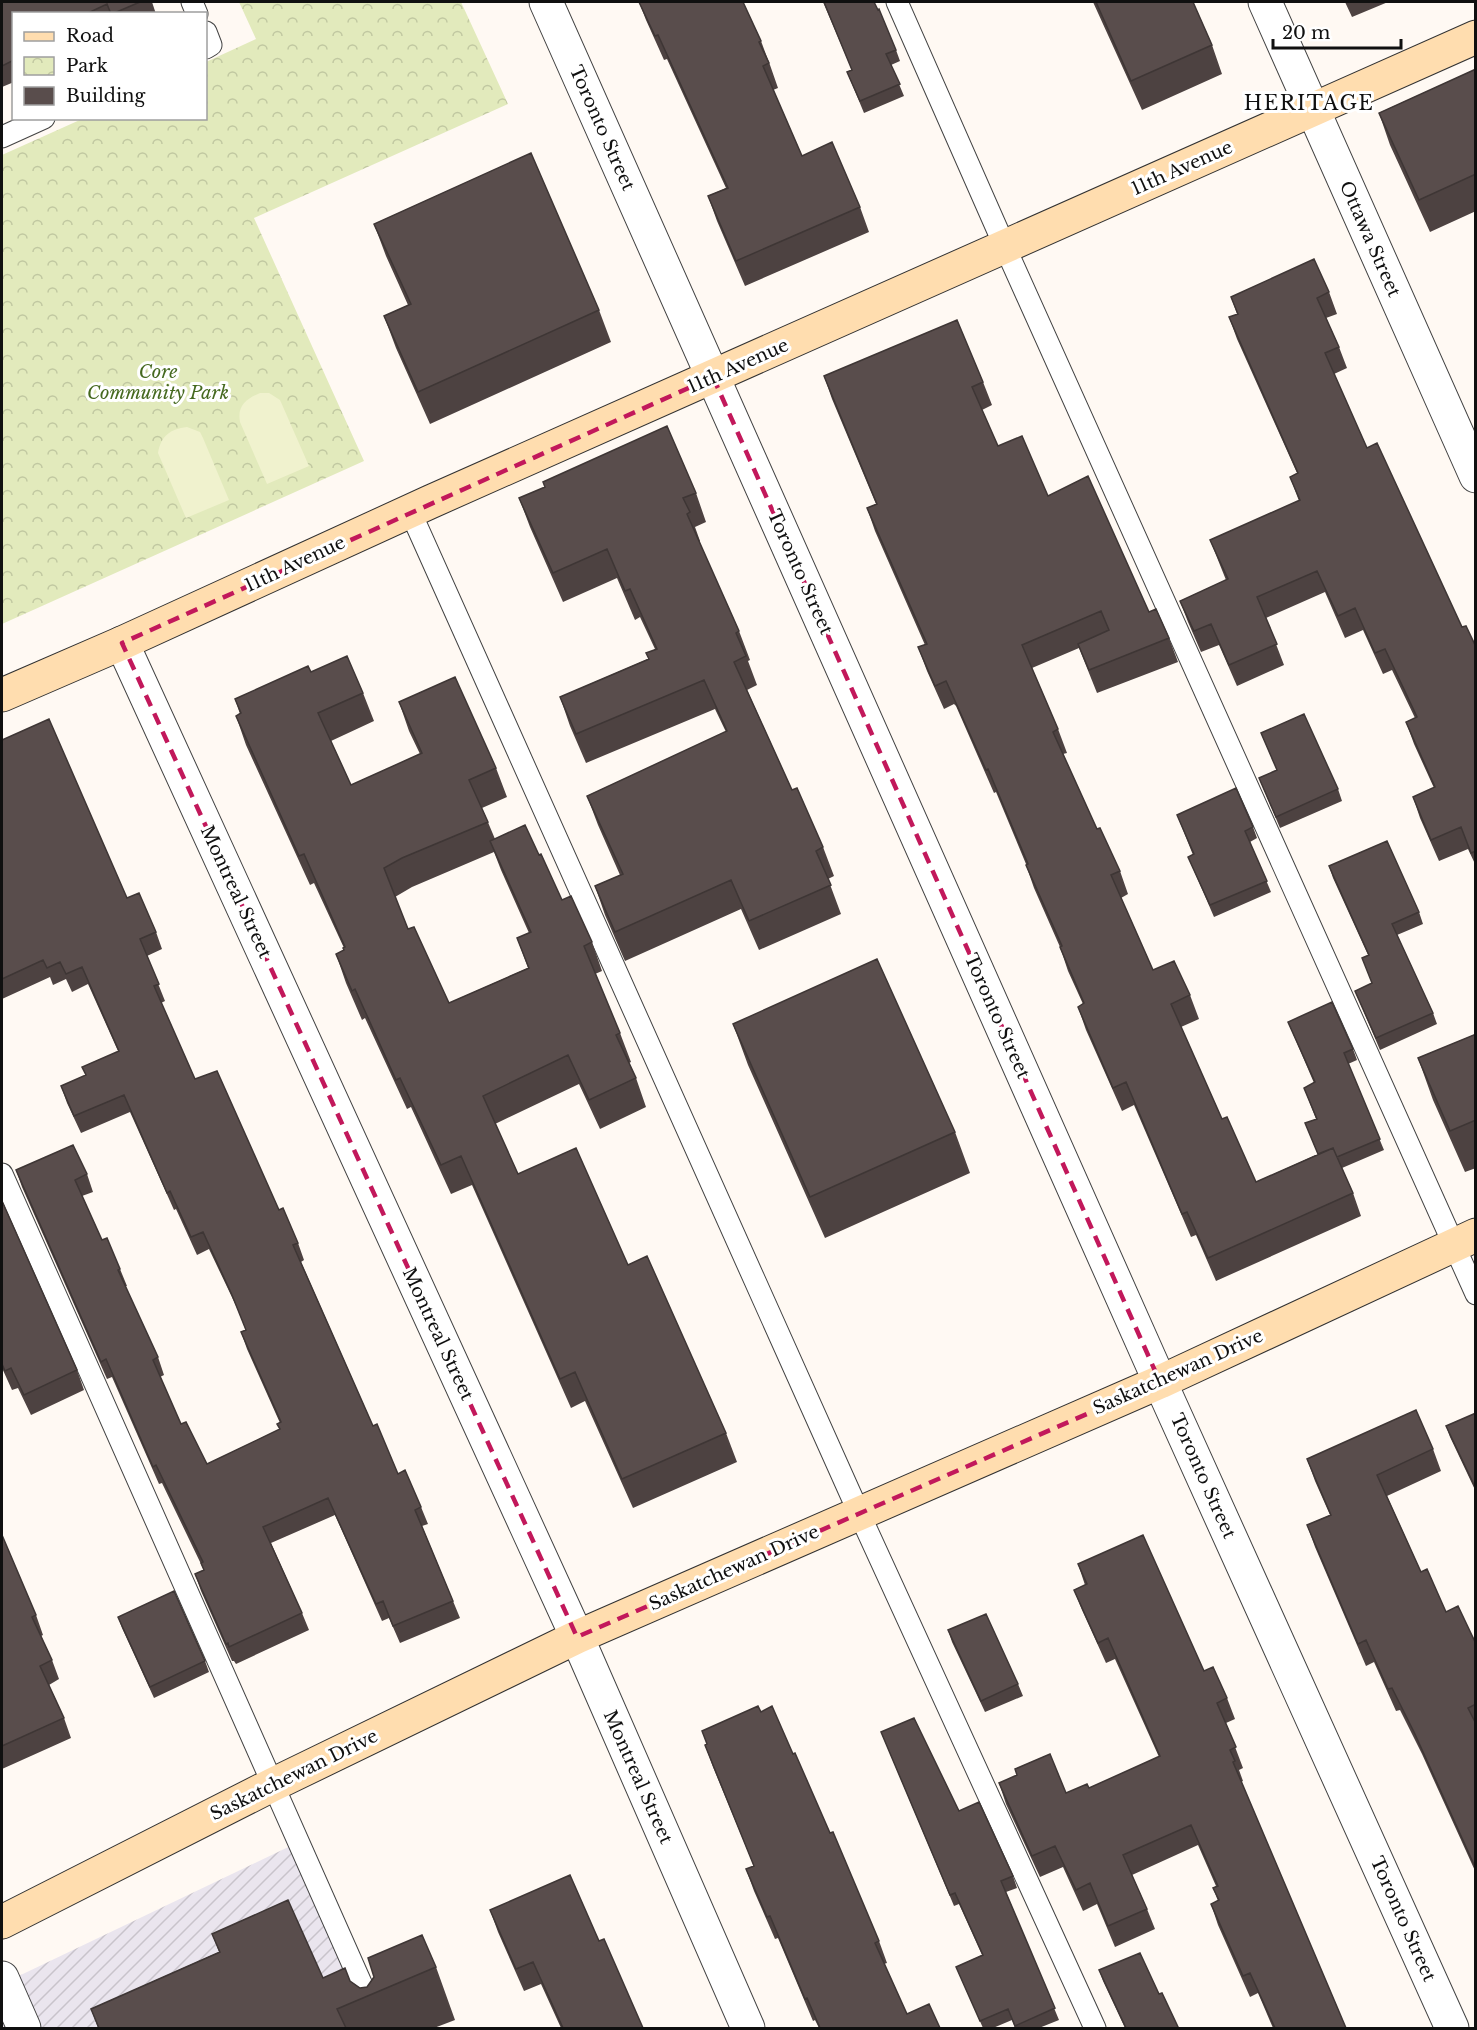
<svg xmlns="http://www.w3.org/2000/svg" width="1477" height="2030" viewBox="0 0 1477 2030" font-family="'Libre Baskerville',serif">
<style>
.industrial{fill:url(#industrial-furrows)}
.park{fill:url(#park-crowns)}
.pitch{fill:#f0f2ce}
.lines{fill:none;stroke-linecap:round;stroke-linejoin:round}
.lane-casing{stroke:#434343;stroke-width:23}
.street-casing{stroke:#434343;stroke-width:35}
.secondary-casing{stroke:#323232;stroke-width:35}
.lane{stroke:#fff;stroke-width:21}
.street{stroke:#fff;stroke-width:33}
.secondary{stroke:#ffddaf;stroke-width:33}
.wall{fill:#4d4241;fill-rule:evenodd}
.building{fill:#594d4c;stroke:#3e3635;stroke-width:1.5}
.marked{fill:none;stroke:#c2185b;stroke-width:4.5;stroke-dasharray:12 8;stroke-linejoin:round}
.labels{text-anchor:middle;stroke-width:6;stroke-linejoin:round;paint-order:stroke}
.street-label{font-size:18px;fill:#101010;stroke:#fff}
.park-label{font-size:18px;font-style:italic;fill:#45691f;stroke:#fff}
.neighbourhood-label{font-size:20px;letter-spacing:1.5px;fill:#101010;stroke:#fff}
</style>
<defs>
<pattern id="industrial-furrows" width="10" height="10" patternUnits="userSpaceOnUse" patternTransform="scale(1.5)"><rect width="10" height="10" fill="#eae5ee"/><path d="M-1 1l2-2M0 10L10 0M9 11l2-2" fill="none" stroke="#c8c3cb"/></pattern>
<pattern id="park-crowns" width="20" height="18" patternUnits="userSpaceOnUse" patternTransform="scale(1.5)"><rect width="20" height="18" fill="#e2eabc"/><path d="M2 6a3 3 0 1 1 6 0M12 15a3 3 0 1 1 6 0" fill="none" stroke="#c1c8a1"/></pattern>
</defs>
<rect width="100%" height="100%" fill="#fff9f3"/>
<path class="industrial" d="M303,1840L387,2028H2V1984Z"/>
<path class="park" d="M239,2H461L508,104L254,218L364,461L2,624V155L82,119L206,118V62L256,39Z"/>
<path class="pitch" d="M260,393H269L280,400L309,466L267,484L240,422C237,406 246,399 260,393Z
M187,427L200,432L203,438L229,500L186,518L158,453C161,436 170,429 187,427Z"/>
<g class="lines">
<defs>
<path id="lane" d="M192,2L197,14
M897,2L1005,247L1476,1294
M206,32L211,45L206,48
M2,137L44,118
M410,511L859,1513L1095,2028
M2,1174L381,2028"/>
<path id="street" d="M546,2L1160,1382L1452,2028
M1265,2L1476,476
M122,643L577,1637L748,2028
M2,1978L24,2028"/>
<path id="secondary" d="M2,695L122,643L430,502L1476,37
M2,1922L272,1785L577,1637L1160,1382L1476,1235"/>
</defs>
<use href="#lane" class="lane-casing"/>
<use href="#street" class="street-casing"/>
<use href="#secondary" class="secondary-casing"/>
<use href="#lane" class="lane"/>
<use href="#street" class="street"/>
<use href="#secondary" class="secondary"/>
</g>
<path class="wall" d="M2,2H152L156,14H14V82L2,87Z
M639,2H743L761,41L770,65L778,88L773,90L802,156L860,207L869,232L745,286L717,221L708,196L726,188L667,59L664,60L646,20Z
M823,2H874L896,50L900,61L891,65L904,96L864,113L847,72L852,70Z
M1093,2H1193L1212,45L1222,74L1142,110Z
M1345,2H1388L1352,17Z
M1476,69V211L1430,232L1390,145L1379,113Z
M374,224L599,310L611,342L430,424L396,348L384,316L408,305L386,256Z
M1329,292L1337,314L1326,318L1339,347L1347,368L1334,374L1367,448L1462,627L1476,647V866L1468,849L1439,861L1420,818L1413,797L1434,788L1414,744L1406,722L1415,718L1392,670L1383,674L1363,630L1345,638L1325,592L1266,618L1284,665L1237,686L1219,645L1201,652L1188,622L1180,601L1226,580L1210,540L1299,501L1290,477L1297,473L1237,339L1229,317L1237,314L1231,297Z
M824,376L983,382L992,405L982,410L998,446L1048,496L1149,612L1169,638L1178,662L1097,693L1079,648L1032,668L1058,729L1067,753L1063,754L1097,829L1120,871L1128,894L1121,898L1153,970L1190,995L1199,1019L1181,1027L1222,1119L1256,1182L1318,1154L1305,1123L1316,1119L1304,1088L1314,1083L1288,1022L1353,1049L1357,1060L1348,1064L1384,1150L1342,1168L1353,1193L1361,1216L1216,1281L1196,1235L1191,1237L1134,1105L1122,1111L1086,1030L1078,1007L1083,1004L1068,971L1060,947L1034,888L1026,865V864L996,792L994,793L956,706L954,704L944,709L927,671L918,647L925,645L875,531L867,508L876,504L832,399Z
M696,493L706,522L695,527L700,541L699,542L739,631L750,660L748,661L757,685L747,690L792,790L823,847L834,876L828,879L841,914L759,950L741,909L625,961L605,915L595,886L620,875L598,825L587,796L726,732L715,709L586,763L570,726L560,697L648,659L655,649L640,617L635,620L617,578L563,602L530,527L519,498Z
M311,672L363,693L374,721L331,741L351,785L420,754L409,731L399,702L496,768L507,797L482,808L495,839L539,855L562,900L592,942L602,971L595,974L620,1033L631,1062L629,1063L636,1078L646,1107L600,1129L579,1084L495,1124L518,1174L628,1265L726,1433L737,1462L633,1508L585,1401L571,1408L472,1185L451,1194L411,1107L407,1109L365,1018L362,1020L346,983L336,954L344,950V948L314,883L310,885L246,745L236,716L240,714L235,699ZM494,852L501,870L529,933L517,938L528,968L449,1003L408,929L395,897L412,887Z
M1261,733L1338,789L1342,801L1280,828L1259,778L1277,770Z
M2,740L127,898L156,932L162,949L147,956L165,1001L161,1003L195,1079L279,1210L298,1243L304,1260L301,1262L373,1426L398,1474L421,1507L428,1524L422,1526L460,1618L400,1643L389,1618L382,1621L335,1515L271,1543L302,1613L309,1630L236,1664L234,1661H232L201,1591L195,1574L204,1570L201,1564L162,1483L159,1484L112,1377L107,1379L22,1187L16,1170L87,1174L93,1192L82,1196L102,1240L120,1269L127,1286H125L158,1357L164,1375L160,1377L181,1424L207,1464L280,1429V1423L247,1349L241,1332L246,1330L239,1312L209,1249L197,1255L176,1209L174,1210L130,1112L81,1133L67,1103L61,1086L86,1075L118,1051L88,984L72,992L66,979L53,985L50,977L2,999Z
M1177,815L1253,827L1257,838L1250,842L1271,892L1214,917L1188,857L1193,855Z
M1329,866L1419,912L1423,924L1397,935L1433,1013L1437,1024L1380,1050L1355,991L1372,984L1368,955L1333,878Z
M733,1024L955,1132L970,1173L825,1238L748,1065Z
M1476,1034V1168L1465,1172L1433,1100L1418,1058Z
M2,1201L77,1370L84,1390L31,1415L18,1388L12,1390L2,1368Z
M1476,1413V1492L1450,1437L1446,1426Z
M1433,1449L1441,1471L1387,1496L1421,1572L1446,1612L1476,1644V1873L1422,1754L1400,1710L1396,1711L1374,1662L1366,1666L1315,1547L1307,1525L1330,1515L1315,1481L1307,1459Z
M2,1535L36,1615L43,1635L41,1636L52,1660L59,1679L49,1685L64,1718L71,1738L2,1769Z
M1078,1564L1204,1671L1227,1698L1235,1719L1226,1723L1243,1768L1239,1770L1243,1781L1241,1782L1346,2028H1273L1258,1993L1250,1997L1218,1925L1211,1904L1218,1901L1213,1888L1216,1886L1198,1845L1132,1875L1147,1909L1155,1929L1115,1947L1097,1904L1083,1911L1063,1867L1040,1877L1006,1804L999,1783L1066,1793L1089,1788L1159,1757L1115,1659L1106,1663L1082,1610L1074,1590L1085,1585Z
M118,1617L205,1661L209,1672L154,1698L122,1628Z
M948,1630L1018,1684L1023,1696L985,1712L952,1642Z
M761,1712L793,1754L879,1941L887,1963L884,1964L907,2014L940,2028H819L815,2020L813,2021L778,1938L775,1939L754,1891L746,1869L754,1866L713,1767L705,1745L707,1744L702,1731Z
M881,1732L959,1811L1013,1876L1017,1888L1006,1892L1059,2020L1039,2028H1015L1012,2020L993,2028H983L956,1967L982,1955L959,1904L954,1906Z
M490,1910L599,1941L643,2028H561L541,1984L524,1991L498,1932Z
M212,1934L323,1978L350,1981L360,1988L367,1987L436,1967L455,2020L434,2028H98L91,2009L219,1952Z
M1099,1970L1159,1994L1162,1993L1178,2028H1125L1103,1981Z"/>
<path class="building" d="M2,2H140L112,14H111L107,4L86,14H14V60L2,66Z
M639,2H743L761,41L759,42L769,63L763,66L802,156L832,142L860,207L736,261L708,196L728,188L658,35L655,36Z
M824,2H874L878,10L879,9L896,50L886,54L900,84L860,101L847,72L852,70Z
M1096,2H1193L1212,45L1131,81Z
M1476,69V174L1419,200L1379,113Z
M531,153L599,310L418,392L384,316L411,304L374,224Z
M1314,259L1329,292L1317,298L1339,347L1325,353L1367,448L1377,443L1462,627L1466,626L1476,647V851L1471,853L1461,827L1431,840L1413,797L1435,787L1406,722L1417,717L1385,649L1375,653L1355,608L1338,616L1317,571L1257,597L1277,644L1229,665L1211,624L1194,631L1180,601L1228,579L1210,540L1300,500L1290,477L1298,473L1229,317L1238,314L1231,297Z
M957,320L983,382L972,387L998,446L1022,436L1048,496L1088,476L1149,612L1156,609L1169,638L1089,670L1078,644L1109,630L1101,611L1022,645L1058,729L1053,732L1097,829L1100,828L1120,871L1111,875L1153,970L1174,961L1190,995L1171,1004L1222,1119L1227,1117L1256,1182L1333,1148L1353,1193L1208,1258L1187,1212L1182,1214L1126,1082L1113,1088L1078,1007L1084,1003L1060,947L1062,946L1026,865L1028,864L988,769L986,770L947,683L946,681L935,686L918,647L927,644L867,508L877,504L824,376Z
M667,426L696,493L683,498L690,512L687,514L739,631L736,633L746,656L734,662L792,790L797,788L823,847L816,851L831,885L749,921L731,880L615,932L595,886L623,874L587,796L727,731L704,680L576,734L560,697L649,659L646,653L657,649L630,589L625,591L607,549L553,573L519,498L545,487L543,482Z
M347,656L363,693L318,713L351,785L422,753L399,702L455,677L496,768L469,780L488,822L402,858L384,868L408,929L414,927L449,1003L529,968L517,938L531,932L490,841L525,825L539,855L541,854L562,900L571,896L592,942L584,946L620,1033L616,1035L636,1078L589,1100L568,1055L483,1096L518,1174L576,1148L628,1265L647,1256L726,1433L622,1479L575,1372L560,1379L461,1156L441,1165L400,1078L396,1080L355,989L352,991L336,954L344,950L343,948L345,947L304,854L299,856L236,716L241,713L235,699L308,666L311,672Z
M1304,714L1338,789L1276,817L1259,778L1277,770L1261,733Z
M49,719L127,898L139,893L156,932L140,939L159,984L154,986L195,1079L217,1071L279,1210L283,1208L298,1243L293,1245L373,1426L377,1424L398,1474L405,1470L421,1507L415,1510L453,1601L393,1626L383,1601L376,1604L328,1498L263,1527L302,1613L229,1647L228,1643L226,1644L195,1574L204,1570L201,1563L203,1562L156,1465L153,1467L106,1359L101,1362L16,1170L73,1145L87,1174L75,1180L102,1240L107,1238L120,1269L118,1270L158,1357L153,1360L181,1424L186,1422L207,1464L280,1429L277,1424L281,1422L241,1332L246,1330L232,1295L203,1232L191,1237L170,1191L167,1193L124,1095L74,1116L61,1086L86,1075L82,1067L119,1051L82,967L66,974L60,962L47,968L43,960L2,979V740Z
M1236,788L1253,827L1245,831L1267,881L1210,905L1188,857L1194,854L1177,815Z
M1387,841L1419,912L1392,924L1433,1013L1376,1038L1355,991L1372,983L1362,958L1369,955L1329,866Z
M877,959L955,1132L810,1197L733,1024Z
M1332,1002L1353,1049L1344,1053L1380,1139L1337,1157L1333,1148L1318,1154L1305,1123L1317,1119L1304,1088L1315,1082L1288,1022Z
M1476,1034V1120L1450,1131L1418,1058Z
M2,1201L77,1370L24,1395L11,1368L5,1371L2,1364Z
M1416,1410L1433,1449L1377,1475L1421,1572L1427,1569L1446,1612L1458,1606L1476,1644V1704L1468,1708L1476,1724V1869L1414,1732L1392,1688L1388,1689L1366,1640L1358,1644L1307,1525L1331,1515L1307,1459Z
M1476,1413V1489L1446,1426Z
M2,1535L36,1615L32,1617L52,1660L40,1666L64,1718L2,1746Z
M1143,1535L1204,1671L1213,1667L1227,1698L1217,1703L1236,1747L1230,1750L1235,1761L1233,1762L1346,2028H1275L1250,1973L1243,1976L1211,1904L1219,1900L1213,1888L1218,1886L1191,1825L1123,1855L1147,1909L1108,1926L1090,1883L1076,1890L1055,1846L1032,1856L999,1783L1017,1775L1015,1769L1050,1754L1066,1793L1087,1784L1089,1788L1160,1756L1108,1638L1098,1643L1074,1590L1087,1584L1078,1564Z
M174,1591L205,1661L150,1687L118,1617Z
M986,1614L1018,1684L981,1701L948,1630Z
M758,1706L761,1712L772,1706L793,1754L795,1753L830,1833L833,1832L879,1941L875,1943L907,2014L929,2004L940,2028H820L807,1998L805,1999L770,1916L767,1917L746,1869L754,1866L705,1745L707,1744L702,1731Z
M914,1718L959,1811L979,1802L1013,1876L1001,1881L1055,2008L1015,2026L1008,2009L980,2021L956,1967L983,1955L955,1893L950,1895L881,1732Z
M570,1875L599,1941L604,1939L643,2028H563L533,1962L516,1969L490,1910Z
M288,1900L323,1978L345,1968L350,1981L360,1988L367,1987L374,1977L368,1958L422,1935L436,1967L337,2009L346,2028H99L91,2009L220,1952L212,1934Z
M1140,1953L1159,1994L1162,1993L1178,2027L1176,2028H1126L1099,1970Z"/>
<path class="marked" d="M713,377L1160,1382L577,1637L122,643Z"/>
<g class="labels">
<g class="street-label">
<text transform="translate(602 128) rotate(66)" y="6">Toronto Street</text>
<text transform="translate(1182 168) rotate(-24)" y="6">11th Avenue</text>
<text transform="translate(1370 239) rotate(66)" y="6">Ottawa Street</text>
<text transform="translate(738 366) rotate(-24)" y="6">11th Avenue</text>
<text transform="translate(295 564) rotate(-25)" y="6">11th Avenue</text>
<text transform="translate(800 572) rotate(66)" y="6">Toronto Street</text>
<text transform="translate(236 892) rotate(65)" y="6">Montreal Street</text>
<text transform="translate(997 1016) rotate(66)" y="6">Toronto Street</text>
<text transform="translate(438 1334) rotate(65)" y="6">Montreal Street</text>
<text transform="translate(1178 1372) rotate(-24)" y="6">Saskatchewan Drive</text>
<text transform="translate(1203 1476) rotate(66)" y="6">Toronto Street</text>
<text transform="translate(734 1568) rotate(-24)" y="6">Saskatchewan Drive</text>
<text transform="translate(294 1775) rotate(-26)" y="6">Saskatchewan Drive</text>
<text transform="translate(638 1777) rotate(66)" y="6">Montreal Street</text>
<text transform="translate(1403 1919) rotate(66)" y="6">Toronto Street</text>
</g>
<g class="park-label">
<text x="158" y="378">Core<tspan x="158" dy="21">Community Park</tspan></text>
</g>
<g class="neighbourhood-label">
<text x="1309" y="110">HERITAGE</text>
</g>
</g>
<rect width="1477" height="2030" fill="none" stroke="#101010" stroke-width="6"/>
<rect x="12" y="12" width="195" height="108" fill="#ffffff" stroke="#9f9f9f" stroke-width="1.5"/>
<rect x="24" y="32" width="30" height="9" fill="#ffddaf" stroke="#9f9f9f" stroke-width="1.5"/>
<text x="66" y="42" font-size="18" fill="#101010">Road</text>
<rect x="24" y="57" width="30" height="18" fill="url(#park-crowns)" stroke="#9f9f9f" stroke-width="1.5"/>
<text x="66" y="72" font-size="18" fill="#101010">Park</text>
<rect x="24" y="87" width="30" height="18" fill="#594d4c" stroke="#9f9f9f" stroke-width="1.5"/>
<text x="66" y="102" font-size="18" fill="#101010">Building</text>
<path d="M1273 39v9h128v-9" fill="none" stroke="#101010" stroke-width="3"/>
<text x="1282" y="39" font-size="18" fill="#101010" stroke="#ffffff" stroke-width="4.5" paint-order="stroke">20 m</text>
</svg>
